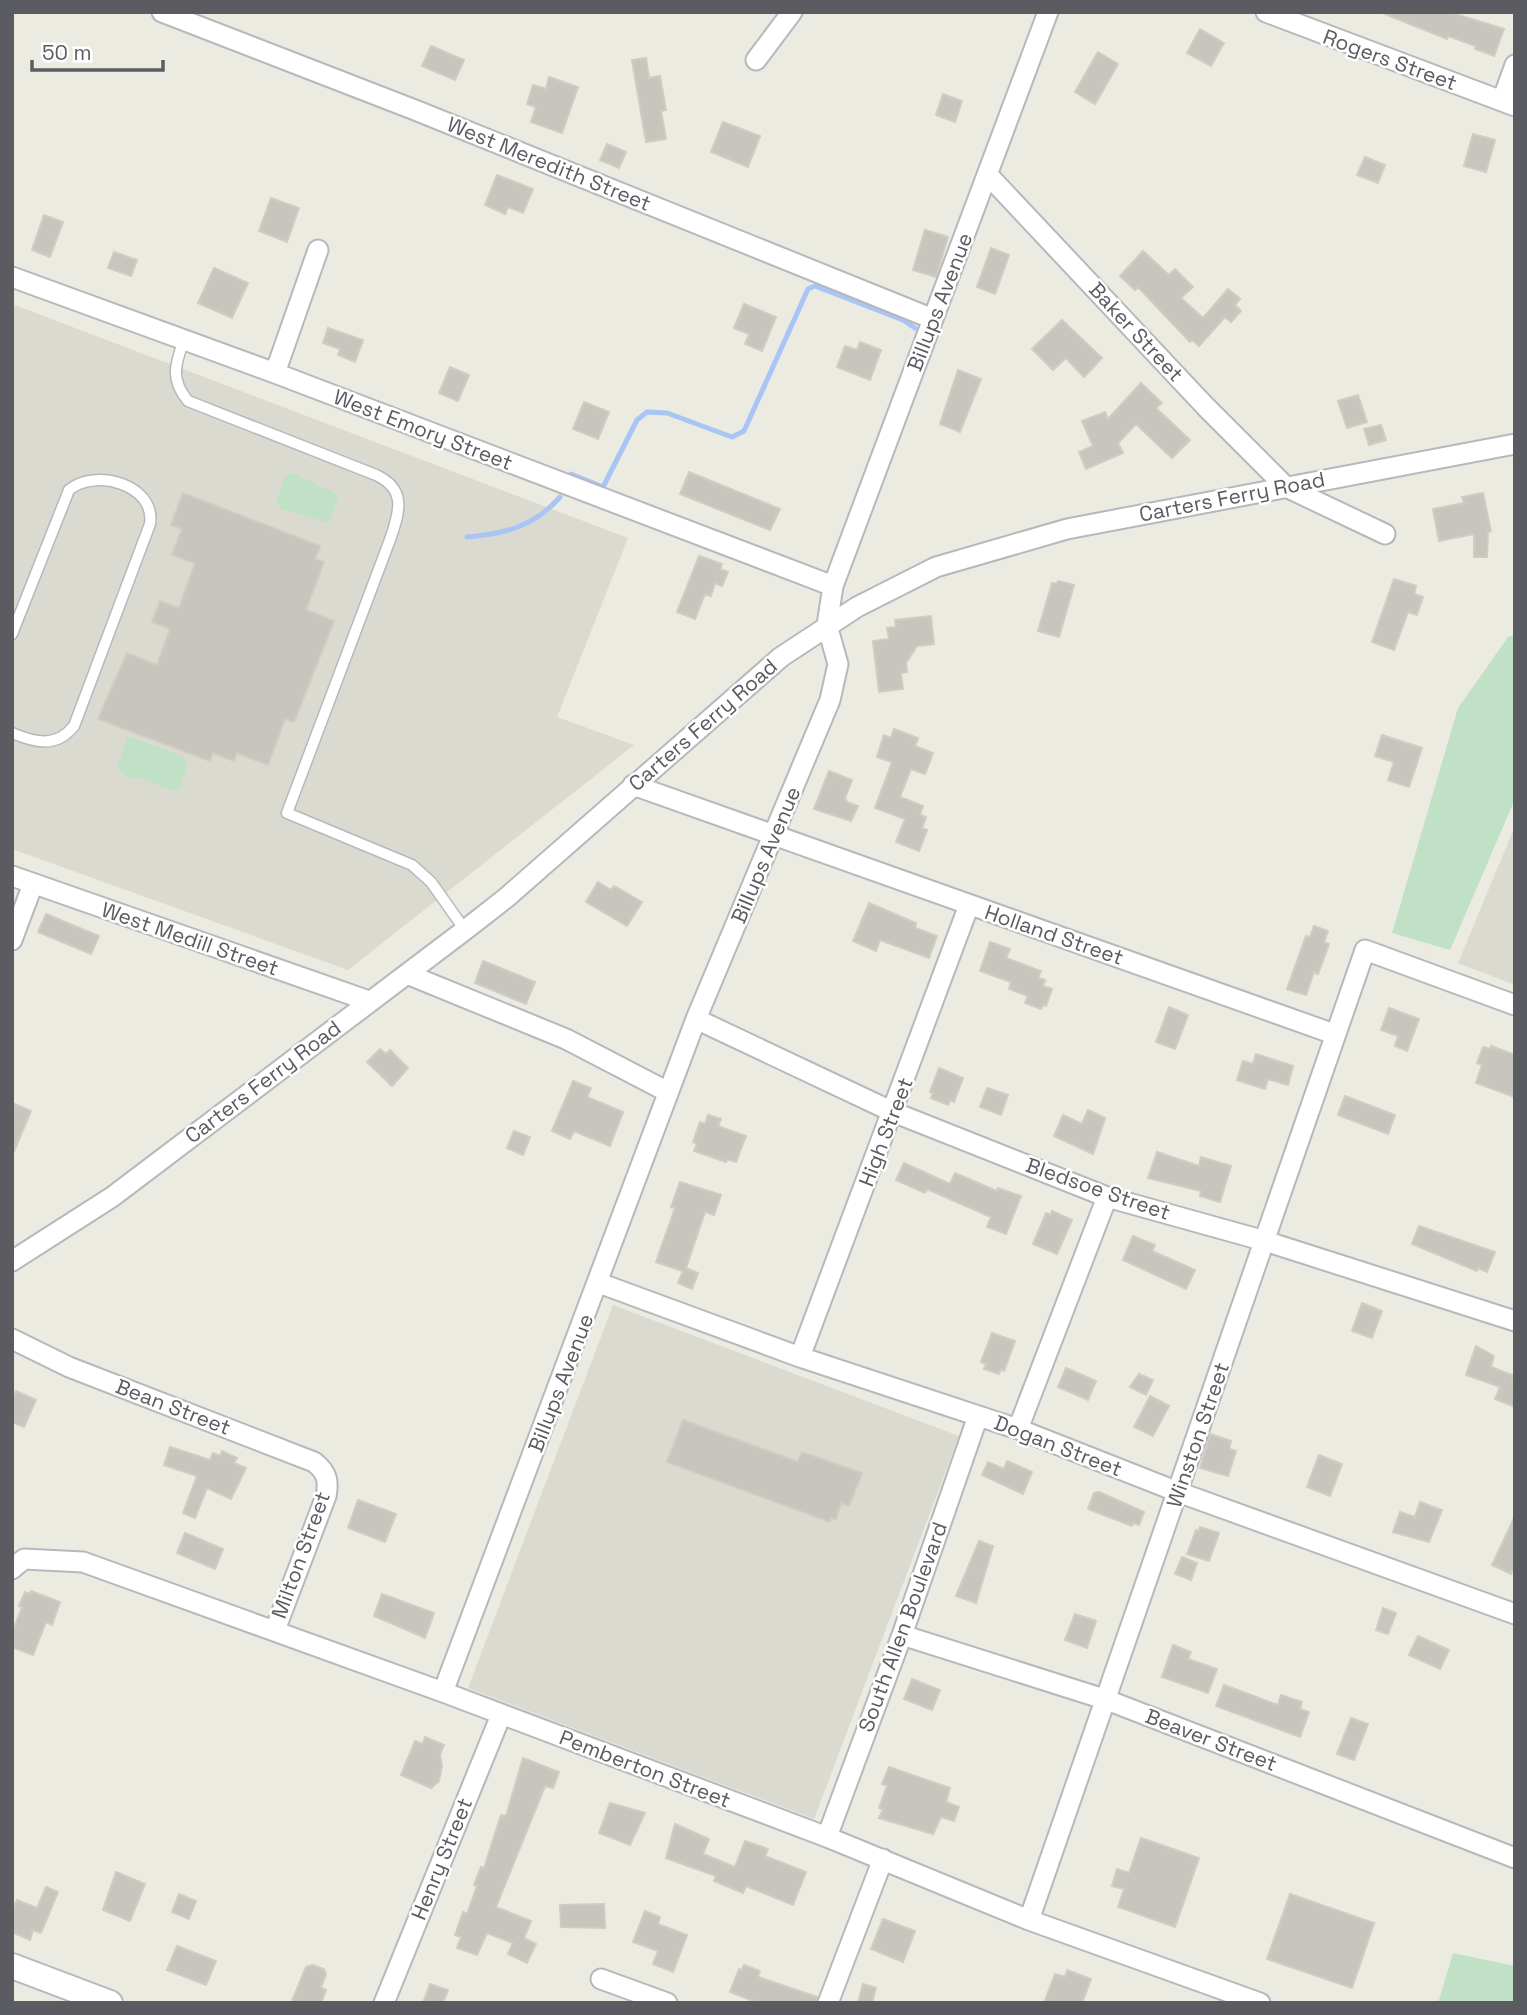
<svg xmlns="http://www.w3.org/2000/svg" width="1527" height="2015" viewBox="0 0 1527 2015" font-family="'Space Grotesk',sans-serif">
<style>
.education{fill:#dbdad0}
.green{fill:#c1e1c7}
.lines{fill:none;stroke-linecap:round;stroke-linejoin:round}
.stream{stroke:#a8c5f5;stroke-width:5}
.building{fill:#c7c5be;stroke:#cfcdc1;stroke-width:2}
.service-casing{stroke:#b7b8bd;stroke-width:13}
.minor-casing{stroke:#b7b8bd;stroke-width:23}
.tertiary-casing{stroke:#b7b8bd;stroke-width:28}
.service{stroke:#fff;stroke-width:10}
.minor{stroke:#fff;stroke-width:19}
.tertiary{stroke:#fff;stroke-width:24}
.labels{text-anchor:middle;stroke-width:5;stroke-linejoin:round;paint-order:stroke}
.street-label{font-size:21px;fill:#5a5c61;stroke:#fff}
</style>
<rect width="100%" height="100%" fill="#ebebe2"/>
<path class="education" d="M12,304L628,538L557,717L634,745L348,970L12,849Z
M1515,826V985L1458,963Z
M613,1305L959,1436L814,1819L468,1688Z"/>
<path class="green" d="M293,473L339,495L329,523L281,509L276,501L286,475Z
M1515,635V799L1450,950L1392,933L1458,708L1508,637Z
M128,736L184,757L187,765L180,790L172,791L138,777C129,779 122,775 117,767Z
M1453,1953L1515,1966V2003H1438Z"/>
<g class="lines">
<path class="stream" d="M569,476L571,474L603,487L637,420L647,412L667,413L732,437L744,431L808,289L815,286L903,320L915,328
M467,537C505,534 535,526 560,497"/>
</g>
<path class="building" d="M1380,12H1449L1504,29L1494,56L1475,49L1476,46L1448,36L1447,39Z
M1200,29L1224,43L1211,66L1187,53Z
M431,46L464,60L455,80L422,66Z
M1098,52L1118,64L1095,104L1075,92Z
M646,58L649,78L660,76L666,110L661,111L666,139L646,142L632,60Z
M549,77L578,87L562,133L531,122L536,107L527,104L533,85L546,89Z
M943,94L962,101L955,122L936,115Z
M723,122L760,136L748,167L711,152Z
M1473,134L1495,140L1486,172L1464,166Z
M607,144L626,152L619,168L600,160Z
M1365,157L1385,165L1378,183L1357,175Z
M497,175L533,189L523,213L508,207L505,214L485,205Z
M271,198L299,208L287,242L259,231Z
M44,215L63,222L50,257L32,250Z
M925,230L948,237L936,277L913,270Z
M991,248L1009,255L995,294L977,287Z
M1143,251L1169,275L1175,269L1193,287L1181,298L1203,318L1228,289L1240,299L1235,305L1241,311L1231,322L1225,317L1199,346L1192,340L1190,342L1138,287L1135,290L1120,276Z
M114,252L137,260L131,276L108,268Z
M214,268L248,283L232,318L198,303Z
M744,304L776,317L762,351L745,344L749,334L734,328Z
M1062,320L1102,358L1084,377L1066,358L1053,370L1032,349Z
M328,328L363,340L355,362L338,355L340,349L323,343Z
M860,342L881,350L870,380L837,367L845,346L857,350Z
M450,367L469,375L458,401L439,393Z
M958,370L981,379L960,432L940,424Z
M1141,383L1162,403L1156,408L1190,440L1172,458L1136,424L1118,443L1123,453L1086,469L1079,452L1093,446L1082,421L1105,412L1108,419Z
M1358,395L1367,422L1347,428L1338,401Z
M584,402L609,412L598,439L573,429Z
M1381,425L1386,440L1369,445L1364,429Z
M689,472L780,509L770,530L680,494Z
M183,493L320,546L315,559L324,562L306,610L334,621L294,722L285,719L268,765L237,753L234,761L213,753L210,761L98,719L127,653L157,665L170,629L152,622L160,601L179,608L195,563L172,555L182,529L171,525Z
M1483,493L1491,531L1488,532L1487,557H1474V534L1439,541L1433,509L1464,503L1462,497Z
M699,556L722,564L720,569L728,572L722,586L715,583L711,596L705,594L695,619L677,612Z
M1394,579L1416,586L1414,594L1423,597L1417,615L1408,612L1394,650L1372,642Z
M1058,581L1074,585L1059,637L1038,631L1052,583L1057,584Z
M931,616L934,644L917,646L906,663L907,672L901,673L903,689L879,692L873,641L889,639L887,628L896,627L895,620Z
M894,729L918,738L915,746L933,753L925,774L911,769L900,797L923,806L920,815L926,817L922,828L927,830L919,851L896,842L905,819L875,808L892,762L877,757L884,735L891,738Z
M1382,735L1422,748L1409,787L1388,780L1394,762L1375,756Z
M829,771L852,780L845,798L847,802L858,806L851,821L814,809Z
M598,882L611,890L614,886L642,902L627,926L586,902Z
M869,903L916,923L915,928L937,936L929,958L880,940L876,951L853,941Z
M46,914L99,936L91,954L38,932Z
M1314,926L1328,931L1324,942L1329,944L1318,974L1314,972L1306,995L1287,989L1306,936L1310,937Z
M990,942L1010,949L1006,958L1041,971L1038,978L1045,980L1043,986L1052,989L1046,1006L1043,1005L1041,1009L1025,1003L1028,996L1009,989L1011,982L980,971Z
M483,961L535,982L526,1004L475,983Z
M1169,1007L1188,1015L1175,1049L1156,1042Z
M1389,1008L1419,1019L1407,1051L1395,1046L1398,1036L1381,1030Z
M1491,1046L1515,1055V1097L1476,1083L1482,1065L1477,1063L1483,1047L1490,1049Z
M380,1049L386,1054L390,1050L408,1068L392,1086L367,1062Z
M1256,1054L1293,1066L1288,1085L1268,1079L1265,1089L1237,1080L1243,1061L1253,1064Z
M939,1068L963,1078L954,1102L950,1100L948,1105L931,1098L933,1093L930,1092Z
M573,1081L591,1088L587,1097L623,1112L610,1146L574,1131L570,1139L552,1131Z
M987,1088L1008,1095L1001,1115L980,1107Z
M1345,1096L1395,1115L1388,1134L1338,1115Z
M12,1103L31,1111L12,1156Z
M1088,1110L1105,1118L1093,1154L1054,1136L1063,1115L1082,1124Z
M708,1115L721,1119L718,1126L746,1136L736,1162L727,1159L726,1162L694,1151L697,1144L693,1142L700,1122L705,1124Z
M514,1131L530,1137L523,1155L507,1148Z
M1157,1152L1199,1166L1201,1157L1231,1166L1220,1202L1200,1196L1201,1191L1148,1178Z
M904,1163L950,1184L955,1173L997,1191L998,1188L1021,1196L1006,1234L987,1227L991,1217L927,1189L925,1193L896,1180Z
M680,1182L721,1195L714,1215L705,1212L686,1268L698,1273L692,1289L678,1283L683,1271L656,1262L675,1208L671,1207Z
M1052,1211L1072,1220L1057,1254L1033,1244L1046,1213L1051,1215Z
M1419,1226L1495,1252L1487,1272L1478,1268L1477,1271L1412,1244Z
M1133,1236L1155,1245L1152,1251L1195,1270L1186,1289L1123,1260Z
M1362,1303L1382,1311L1372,1338L1352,1331Z
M992,1333L1015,1341L1004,1371L1001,1369L999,1374L984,1369L986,1364L981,1362Z
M1476,1346L1494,1356L1491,1367L1512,1375L1515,1407L1495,1399L1500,1387L1466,1375Z
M1066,1368L1096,1381L1088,1400L1058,1387Z
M1139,1374L1153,1380L1146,1395L1130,1387Z
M16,1391L36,1400L24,1427L12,1422V1401Z
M1150,1396L1169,1406L1153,1436L1134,1427Z
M683,1420L798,1462L802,1452L862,1473L849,1506L841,1503L836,1519L831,1518L830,1522L667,1462Z
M1210,1434L1231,1441L1229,1449L1236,1451L1228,1476L1200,1468Z
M170,1447L210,1460L213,1453L220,1456L222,1451L237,1458L234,1463L246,1468L231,1499L207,1488L195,1518L183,1513L197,1476L164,1465Z
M1319,1455L1342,1464L1330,1496L1307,1487Z
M1007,1461L1032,1472L1023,1494L982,1475L988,1462L1004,1469Z
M1099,1492L1144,1512L1139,1525L1133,1523L1132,1526L1088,1509L1094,1493Z
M358,1500L396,1514L385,1542L348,1528Z
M1420,1502L1442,1510L1429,1542L1393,1532L1400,1512L1415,1517Z
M1515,1516V1564L1511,1574L1492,1565Z
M1200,1527L1219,1533L1209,1561L1187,1554L1196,1530L1199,1531Z
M185,1533L223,1549L215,1569L177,1553Z
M979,1541L993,1546L976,1603L956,1596Z
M1182,1557L1197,1563L1191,1580L1175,1574Z
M31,1591L60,1602L52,1625L46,1622L33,1655L12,1647V1633L22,1607L19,1606L25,1592L30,1594Z
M382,1594L434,1613L425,1638L374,1616Z
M1383,1608L1396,1613L1388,1634L1376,1630Z
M1075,1614L1096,1621L1087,1648L1065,1640Z
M1418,1636L1449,1650L1440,1669L1409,1655Z
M1173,1645L1191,1652L1188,1659L1217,1669L1208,1693L1162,1677Z
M912,1679L940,1690L932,1710L904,1699Z
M1224,1685L1278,1705L1281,1695L1302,1702L1300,1709L1309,1712L1300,1737L1216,1706Z
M1351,1718L1368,1724L1354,1760L1337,1754Z
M425,1737L444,1745L440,1755L442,1766L439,1781L431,1788L401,1775L415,1741L423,1744Z
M523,1758L559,1772L553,1788L545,1786L496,1907L531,1921L524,1938L536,1944L527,1963L508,1954L513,1943L487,1933L477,1955L457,1948L461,1937L455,1935L463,1912L467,1914L477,1886L474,1885L481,1867L484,1868L501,1815L506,1816Z
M889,1767L950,1788L946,1802L959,1807L954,1821L941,1817L933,1834L879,1818L883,1809L879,1808L887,1786L882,1784Z
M610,1803L645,1813L630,1845L599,1833Z
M675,1824L709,1839L703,1854L735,1867L745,1841L768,1849L765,1856L806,1872L793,1905L746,1886L743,1893L714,1881L716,1876L666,1858Z
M1141,1838L1199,1858L1175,1927L1118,1907L1124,1889L1112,1886L1117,1869L1129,1873Z
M116,1872L145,1884L130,1921L103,1910Z
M46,1887L58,1892L41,1933L33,1930L30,1940L12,1932V1911L17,1900L37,1908Z
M179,1894L196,1901L189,1919L172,1912Z
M1290,1894L1374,1923L1352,1988L1267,1959Z
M604,1904L605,1928L561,1927L560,1905Z
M645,1911L660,1917L658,1924L687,1935L673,1972L653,1964L658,1951L633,1942Z
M883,1919L915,1931L903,1962L871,1949Z
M177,1946L216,1961L206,1985L167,1970Z
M312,1965L324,1969L326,1975L321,1987L326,1990L321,2003H291L306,1967Z
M744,1965L760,1971L758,1976L761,1978L817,1997L816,2003H758L730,1992L739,1969L742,1970Z
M1067,1970L1091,1979L1082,2003H1044L1055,1974L1065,1977Z
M430,1984L448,1990L443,2003H423Z
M863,1984L876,1988L872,2003H858Z"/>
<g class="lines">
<defs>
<path id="service" d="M184,340C175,364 170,380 188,401L376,475C406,489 400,510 391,537L287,813L412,865L431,882L465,930
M12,634L69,490C94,468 156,484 150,524L74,726C56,748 36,743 12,733"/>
<path id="minor" d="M162,12L415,110L933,319
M1266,12L1515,106
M756,60L792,12
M1502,101L1515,65
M988,175L1206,407L1286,487L1385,534
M12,277L275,373L833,586
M275,373L318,250
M633,785L1334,1034
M12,876L369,1001
M12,940L33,884
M407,974L566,1039L668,1092
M696,1019L893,1112L1107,1197L1265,1241L1515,1321
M12,1261L112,1197L465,930L506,898L781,657L857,607L936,567L1067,529L1515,444
M599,1283L800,1357L1018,1429L1178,1492L1515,1614
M12,1339L69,1367L314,1462C327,1472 329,1481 326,1496L275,1630
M800,1357L969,905
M1018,1429L1107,1197
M12,1569L24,1559L83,1562L443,1692L827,1837L1029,1920L1260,2003
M902,1635L1107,1700L1515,1858
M443,1692L696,1019L830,700L838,664L827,625L833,586L1048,12
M827,1837L902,1635L978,1416
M1029,1920L1365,950L1515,1005
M601,1979L667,2003
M384,2003L501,1715
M828,2003L883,1859"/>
<path id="tertiary" d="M12,1966L110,2003"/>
</defs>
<use href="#service" class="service-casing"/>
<use href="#minor" class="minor-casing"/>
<use href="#tertiary" class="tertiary-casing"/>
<use href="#service" class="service"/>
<use href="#minor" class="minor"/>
<use href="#tertiary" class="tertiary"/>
</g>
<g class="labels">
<g class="street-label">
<text transform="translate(1390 60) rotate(20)" y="7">Rogers Street</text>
<text transform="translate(549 164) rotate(22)" y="7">West Meredith Street</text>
<text transform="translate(940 302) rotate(-69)" y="7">Billups Avenue</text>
<text transform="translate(1136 332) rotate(47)" y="7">Baker Street</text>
<text transform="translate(423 430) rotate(21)" y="7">West Emory Street</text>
<text transform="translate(1232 497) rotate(-11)" y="7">Carters Ferry Road</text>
<text transform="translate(703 725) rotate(-41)" y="7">Carters Ferry Road</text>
<text transform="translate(766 855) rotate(-67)" y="7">Billups Avenue</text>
<text transform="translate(1054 935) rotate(19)" y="7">Holland Street</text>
<text transform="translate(190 939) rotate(19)" y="7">West Medill Street</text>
<text transform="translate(263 1082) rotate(-37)" y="7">Carters Ferry Road</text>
<text transform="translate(886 1132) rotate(-69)" y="7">High Street</text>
<text transform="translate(1098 1189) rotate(19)" y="7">Bledsoe Street</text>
<text transform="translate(561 1383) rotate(-69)" y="7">Billups Avenue</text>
<text transform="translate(173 1407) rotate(21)" y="7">Bean Street</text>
<text transform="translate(1198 1435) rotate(-71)" y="7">Winston Street</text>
<text transform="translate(1058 1446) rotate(21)" y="7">Dogan Street</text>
<text transform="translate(301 1555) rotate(-70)" y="7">Milton Street</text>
<text transform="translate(903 1627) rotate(-70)" y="7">South Allen Boulevard</text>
<text transform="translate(1211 1740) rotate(21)" y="7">Beaver Street</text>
<text transform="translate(645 1769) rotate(21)" y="7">Pemberton Street</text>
<text transform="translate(442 1859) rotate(-68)" y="7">Henry Street</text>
</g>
</g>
<rect width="1527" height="2015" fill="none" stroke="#5a5c61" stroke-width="28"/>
<path d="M32 60v10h131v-10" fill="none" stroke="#5a5c61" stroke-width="3.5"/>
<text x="42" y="60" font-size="21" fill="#5a5c61" stroke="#ffffff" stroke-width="5" paint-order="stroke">50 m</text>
</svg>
